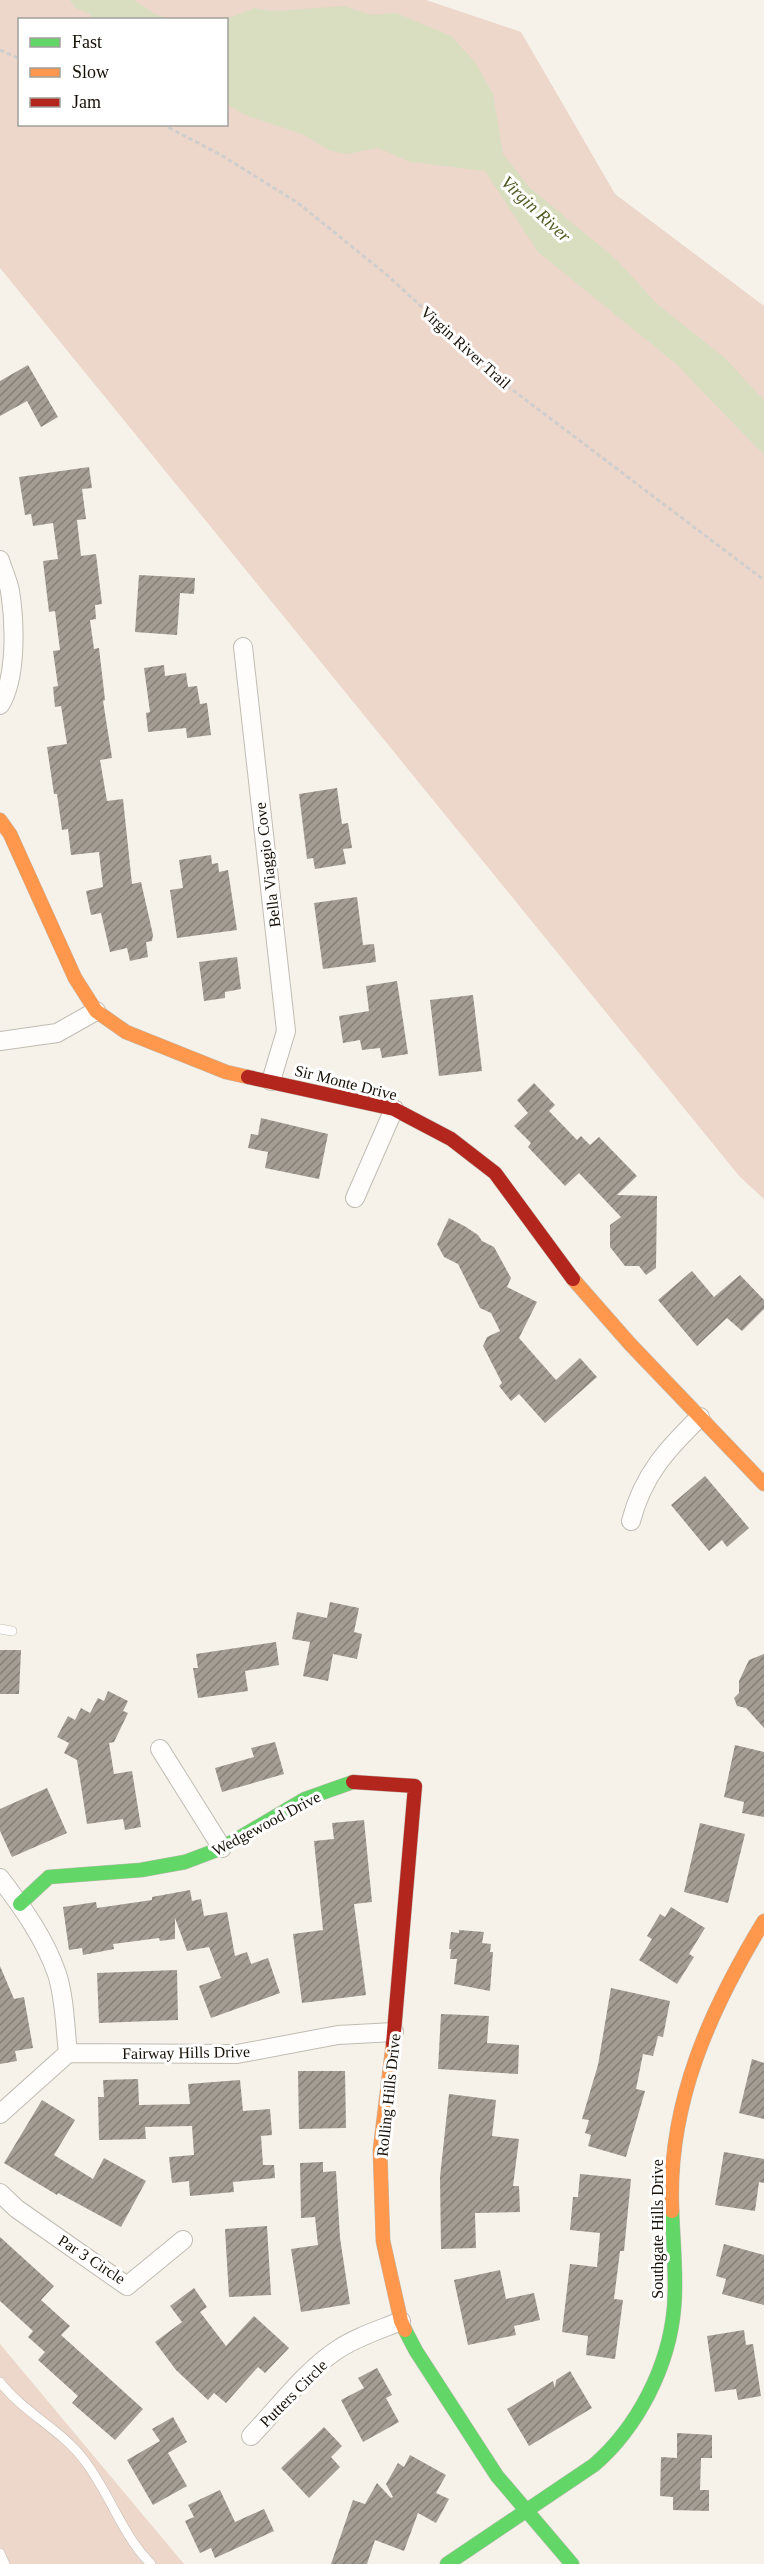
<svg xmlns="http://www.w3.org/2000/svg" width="764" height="2564" viewBox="0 0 764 2564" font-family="'Times New Roman',serif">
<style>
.grass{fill:#edd6ca;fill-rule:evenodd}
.water{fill:#d9dec1}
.building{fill:url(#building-hatch)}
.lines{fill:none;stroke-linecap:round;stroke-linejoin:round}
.lane-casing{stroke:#c1bcb3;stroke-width:10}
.street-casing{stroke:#c1bcb3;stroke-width:20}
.fast-casing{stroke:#c1bcb3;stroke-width:15}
.slow-casing{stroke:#c1bcb3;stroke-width:15}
.jam-casing{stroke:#c1bcb3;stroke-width:15}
.path{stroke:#d0cecc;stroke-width:3;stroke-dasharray:4.5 3;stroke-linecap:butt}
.lane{stroke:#fefdfc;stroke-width:9}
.street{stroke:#fefdfc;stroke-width:18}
.fast{stroke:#63d668;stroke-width:14}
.slow{stroke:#ff974d;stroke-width:14}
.jam{stroke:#b3261e;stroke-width:14}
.labels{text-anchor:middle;stroke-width:6;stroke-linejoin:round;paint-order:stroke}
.street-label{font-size:16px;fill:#171108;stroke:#fff}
.water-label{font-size:18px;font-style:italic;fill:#525b23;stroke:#fff}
</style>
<defs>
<pattern id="building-hatch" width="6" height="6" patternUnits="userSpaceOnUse" patternTransform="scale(1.5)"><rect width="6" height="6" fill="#a49d94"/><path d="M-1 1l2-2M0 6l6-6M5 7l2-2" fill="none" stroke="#857f77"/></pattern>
</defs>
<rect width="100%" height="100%" fill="#f6f2e9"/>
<path class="grass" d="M0,0H426L521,32L615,194L764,306V1199L740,1177L0,268ZM20,20H226V124H20Z
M0,2344L184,2564H0Z"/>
<path class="water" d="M70,0H134L155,14L168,19H92L90,14L75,8Z
M344,6L372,15L396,13L451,36L475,62L493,94L503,154L529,187L617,260L656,303L725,358L764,400V455L675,363L538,252L485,171L410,162L378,148L347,154L331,151L302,134L245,115L227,104L226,19L255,8L274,11Z"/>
<path class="building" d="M28,365L58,417L41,427L27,401L0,416V381Z
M89,467L92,488L82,489L86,519L77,520L81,556L96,554L102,604L95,605L96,619L90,620L94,649L99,648L105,700L103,701L112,758L100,760L107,801L123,799L132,884L141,882L153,935L152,941L146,942L148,957L130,961L127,948L110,952L101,913L91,915L86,891L103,887L99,852L71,855L68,829L62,830L57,794H54L47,747L67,744L61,706L55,707L53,687L58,686L53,651L60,650L55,611L49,612L43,561L58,559L53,523L33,526L31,514L25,515L19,477Z
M139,575L195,578L194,594L180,593L177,635L135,632Z
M164,665L165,676L186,673L188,687L197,686L200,704L207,703L211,735L187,738L186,728L148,732L146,713L150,712L144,668Z
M337,788L342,824L348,823L352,848L343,849L346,864L315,869L313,858L307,859L299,794Z
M211,855L212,864L218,863L219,872L228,870L237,930L177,938L170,890L183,888L179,860Z
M357,897L363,945L374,944L376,962L323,969L314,903Z
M237,957L241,989L225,992V998L204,1001L199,962Z
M397,981L408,1054L382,1058L380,1048L362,1050L360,1040L343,1043L339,1016L369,1011L366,986Z
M473,995L482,1071L439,1076L430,1000Z
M534,1083L555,1105L549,1111L577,1140L581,1136L590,1145L599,1137L637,1176L617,1195L657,1196L656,1268L646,1275L639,1266H625L610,1247V1225L621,1217L579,1173L565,1186L528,1147L531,1143L514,1126L528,1113L517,1100Z
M261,1118L328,1134L319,1179L265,1168L268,1152L248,1148L251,1134L258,1135Z
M449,1218L466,1227L478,1235L482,1241L494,1247L511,1278L507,1287L537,1302L519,1338L556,1380L580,1358L597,1377L545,1423L519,1394L511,1401L499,1386L502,1383L483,1346L487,1337L500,1331L491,1313L480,1308L458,1264L444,1257L437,1244Z
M692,1271L714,1297L740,1275L764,1300V1309L742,1331L727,1318L697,1346L658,1300Z
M705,1476L749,1528L727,1547L722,1540L709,1551L671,1505Z
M330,1602L359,1608L354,1632L362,1634L357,1659L333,1654L328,1681L303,1676L310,1642L292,1639L297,1612L327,1618Z
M276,1642L279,1665L245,1671L248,1691L198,1698L193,1668H198L196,1654Z
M0,1650H21L19,1694H0Z
M764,1654V1728L746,1708L737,1706L734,1698L739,1693V1681L749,1660Z
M108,1691L128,1701L123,1711L128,1713L114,1742L109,1743L114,1774L132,1771L141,1827L125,1830L123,1819L87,1824L77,1760L64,1753L69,1743L57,1737L68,1716L75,1720L81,1708L90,1713L98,1698L104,1701Z
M275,1742L284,1774L222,1792L215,1768L254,1757L251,1748Z
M735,1745L764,1752V1817L742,1813L744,1802L724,1797Z
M47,1788L67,1833L12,1857L0,1831V1809Z
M364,1820L372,1902L354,1904L366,1995L302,2003L293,1934L323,1930L314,1841L334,1839L332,1823Z
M700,1823L745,1834L728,1903L684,1892Z
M190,1890L192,1901L201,1899L204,1916L227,1912L235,1956L247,1952L251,1964L268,1958L280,1993L211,2018L199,1986L221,1978L209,1947L187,1951L175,1918V1939L160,1941L159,1938L113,1944L114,1949L83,1955L82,1948L69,1950L63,1907L96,1902L97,1908L152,1900V1897Z
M671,1907L705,1928L689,1954L694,1957L677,1984L639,1960L652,1939L647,1936L660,1914L665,1917Z
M459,1930L484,1932L482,1943L491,1944L490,1952H493L490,1991L454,1984L457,1959H450L451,1949H449L451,1932L459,1933Z
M0,1966L14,1999L24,1997L33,2048L15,2051L17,2061L0,2064Z
M177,1970L178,2020L99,2023L97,1973Z
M611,1988L670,2001L663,2037L658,2036L653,2056L643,2054L636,2089L645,2091L626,2157L588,2146L591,2135L585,2133L589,2120L582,2119L598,2065Z
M441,2014L489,2016L487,2043L519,2045L518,2074L438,2069Z
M752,2059L764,2063V2119L739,2113Z
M298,2071H345L346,2128L299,2129Z
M138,2079L139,2105L190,2104L188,2084L240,2080L243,2111L270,2109L272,2135L261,2136L263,2165H274L275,2178L233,2182L234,2192L190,2196L189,2181L172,2183L169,2157L194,2155L192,2126L145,2127L146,2139L99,2140L98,2097H104L103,2080Z
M449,2094L496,2100L492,2136L519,2139L513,2186H519L520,2212L475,2213L476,2248L441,2249L440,2177Z
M42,2100L75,2120L54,2155L93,2179L104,2158L146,2181L121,2227L58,2193L57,2195L4,2163Z
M724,2152L764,2159V2183L759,2182L755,2211L715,2205Z
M323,2162V2172L336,2171L340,2238L350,2304L301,2312L291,2249L318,2245L315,2217L301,2218L300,2163Z
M580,2174L631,2179L624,2251H620L614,2299L623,2300L615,2359L586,2355L588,2336L562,2332L570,2264L597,2267L600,2233L570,2230L573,2197H578Z
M267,2226L271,2295L229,2297L225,2229Z
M0,2237L54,2286L41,2300L70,2326L61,2335L143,2409L115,2440L72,2403L78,2396L38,2360L45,2352L28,2337L33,2331L0,2301Z
M724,2244L764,2255V2305L722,2294L726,2279L716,2276Z
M500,2270L506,2299L534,2293L540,2320L514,2326L516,2335L468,2345L454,2280Z
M194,2288L207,2307L200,2312L226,2346L254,2316L289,2348L265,2373L258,2367L226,2403L214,2393L208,2400L176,2370L155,2342L182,2322L170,2306Z
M744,2330L746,2345L753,2344L761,2396L738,2400L736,2389L715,2392L707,2336Z
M377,2368L392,2395L386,2398L399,2422L363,2442L341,2400L364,2388L358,2378Z
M570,2371L592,2408L529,2446L507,2409L553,2381L555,2388L556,2380Z
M173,2417L187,2442L168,2453L187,2486L153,2505L127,2460L160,2441L152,2429Z
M324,2427L342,2446L331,2457L340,2467L309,2498L281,2468Z
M677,2433L712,2435V2458H701L700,2490H709V2511L673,2510V2497L660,2496L661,2457L677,2458Z
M410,2455L446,2475L436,2493L449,2499L436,2523L418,2513L404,2551L375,2540L367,2564H331L353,2500L365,2504L377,2483L391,2498L393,2497L386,2484L398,2463L404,2467Z
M220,2490L235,2522L264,2509L274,2531L215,2558L211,2548L200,2553L185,2521L194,2517L188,2505Z"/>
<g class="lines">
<defs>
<path id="lane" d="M0,1629L12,1631
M0,2382C24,2413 62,2430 84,2460C110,2493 121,2534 151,2564
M0,2553L5,2564"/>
<path id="street" d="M0,560C3,570 8,581 10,591C15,622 17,678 0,705
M243,647L286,1031L271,1081
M0,1041L57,1033L96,1011
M355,1198L394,1109
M631,1521C643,1475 667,1449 700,1417
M160,1749L222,1848
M0,1878C23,1908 45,1939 57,1974C65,1999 65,2028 68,2053
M0,2114L68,2053L237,2054L338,2035L394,2032
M0,2193L17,2209L127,2286L183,2240
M251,2436C278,2408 304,2372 337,2350C356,2337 379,2330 401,2321"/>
<path id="fast" d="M20,1904L49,1877L141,1870L185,1862L222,1848L305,1799L353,1782
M405,2330L416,2351L497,2476L572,2564
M447,2564L594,2465C638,2427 669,2366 674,2308C677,2276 673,2243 672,2211"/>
<path id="slow" d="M0,820L10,834L75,978L96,1011L126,1032L226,1072L248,1077
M573,1279L630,1344L764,1484
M393,2044L380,2150L383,2241L401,2321L405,2330
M672,2211C667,2104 710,2010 764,1921"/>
<path id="jam" d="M248,1077L394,1109L451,1139L495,1173L573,1279
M353,1782L415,1786L393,2044"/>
</defs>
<use href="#lane" class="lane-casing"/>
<use href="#street" class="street-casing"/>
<use href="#fast" class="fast-casing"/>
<use href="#slow" class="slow-casing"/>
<use href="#jam" class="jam-casing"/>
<path class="path" d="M0,50L20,59
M162,124L221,155L298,203L387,275L510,388L764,580"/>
<use href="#lane" class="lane"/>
<use href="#street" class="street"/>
<use href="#fast" class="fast"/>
<use href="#slow" class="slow"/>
<use href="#jam" class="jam"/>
</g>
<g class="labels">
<g class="street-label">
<text transform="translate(466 347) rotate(42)" y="6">Virgin River Trail</text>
<text transform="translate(267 865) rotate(-97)" y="6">Bella Viaggio Cove</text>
<text transform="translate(346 1082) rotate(14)" y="6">Sir Monte Drive</text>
<text transform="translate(266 1823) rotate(-28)" y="6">Wedgewood Drive</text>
<text transform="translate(186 2052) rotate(-1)" y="6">Fairway Hills Drive</text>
<text transform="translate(388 2095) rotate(-84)" y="6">Rolling Hills Drive</text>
<text transform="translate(657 2229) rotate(-90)" y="6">Southgate Hills Drive</text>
<text transform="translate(92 2259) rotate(33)" y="6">Par 3 Circle</text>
<text transform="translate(293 2393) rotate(-45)" y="6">Putters Circle</text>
</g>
<g class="water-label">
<text transform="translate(536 209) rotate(43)" y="6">Virgin River</text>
</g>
</g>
<rect x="18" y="18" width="210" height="108" fill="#ffffff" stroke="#a2a09c" stroke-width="1.5"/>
<rect x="30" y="38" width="30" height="9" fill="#63d668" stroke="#a2a09c" stroke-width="1.5"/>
<text x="72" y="48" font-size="18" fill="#171108">Fast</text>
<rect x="30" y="68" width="30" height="9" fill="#ff974d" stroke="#a2a09c" stroke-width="1.5"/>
<text x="72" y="78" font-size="18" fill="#171108">Slow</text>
<rect x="30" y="98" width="30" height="9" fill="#b3261e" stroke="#a2a09c" stroke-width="1.5"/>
<text x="72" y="108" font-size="18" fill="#171108">Jam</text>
</svg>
